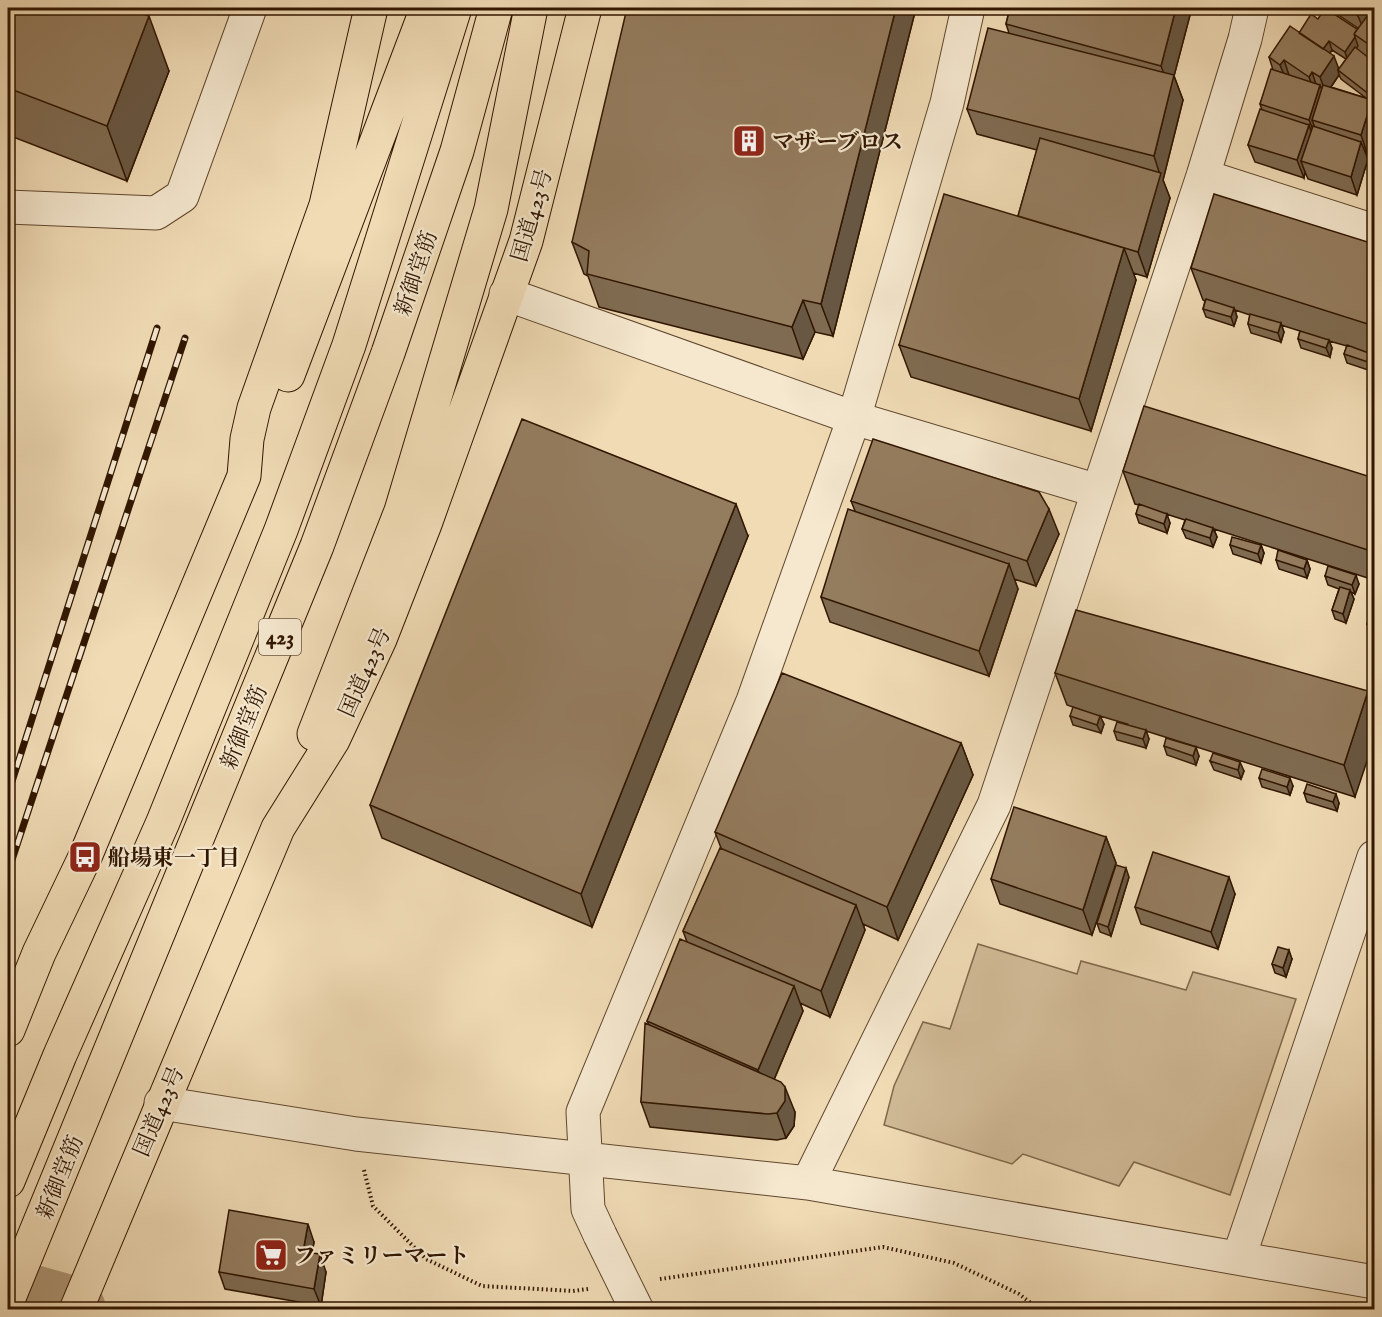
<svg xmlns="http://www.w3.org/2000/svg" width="1382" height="1317" viewBox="0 0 1382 1317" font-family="'IM FELL English','Noto Serif JP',serif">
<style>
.green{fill:#d0ba96;stroke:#80684b;stroke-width:1.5}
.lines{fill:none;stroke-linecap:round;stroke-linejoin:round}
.river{stroke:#af9877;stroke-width:68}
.minor-casing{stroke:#61472d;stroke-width:35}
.highway-casing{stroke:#311600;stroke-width:35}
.path{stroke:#311600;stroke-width:4;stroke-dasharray:1.5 3;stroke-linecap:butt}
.minor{stroke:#f5e8cf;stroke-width:33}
.highway{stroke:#f0dbb5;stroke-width:33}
.rail-casing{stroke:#311600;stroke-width:7}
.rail{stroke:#f5e8cf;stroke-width:4.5;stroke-dasharray:14;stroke-linecap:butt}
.minor-bridge-casing{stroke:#61472d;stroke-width:35;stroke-linecap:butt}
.minor-bridge{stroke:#f5e8cf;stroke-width:33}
.wall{fill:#7f6b51;stroke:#311600;stroke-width:1.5;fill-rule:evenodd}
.shaded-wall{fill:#685742;stroke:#311600;stroke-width:1.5}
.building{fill:#947c5e;stroke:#311600;stroke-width:1.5}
.labels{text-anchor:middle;stroke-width:4.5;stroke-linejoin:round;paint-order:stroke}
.shield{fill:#f5e8cf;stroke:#6c553e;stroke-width:1.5}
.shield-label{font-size:21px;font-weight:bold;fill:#311600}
.poi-label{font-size:22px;font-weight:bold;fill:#311600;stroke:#f5e8cf;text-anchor:start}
.street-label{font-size:22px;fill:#311600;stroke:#f5e8cf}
</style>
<rect width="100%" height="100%" fill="#f0dbb5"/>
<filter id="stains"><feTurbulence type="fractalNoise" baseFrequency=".00333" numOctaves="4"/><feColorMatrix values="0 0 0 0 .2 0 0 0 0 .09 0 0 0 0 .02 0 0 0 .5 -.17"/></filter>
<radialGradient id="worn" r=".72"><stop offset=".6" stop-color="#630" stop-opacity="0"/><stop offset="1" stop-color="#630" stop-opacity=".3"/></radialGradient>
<path class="green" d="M978,944L1077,974L1081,961L1186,990L1193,972L1296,999L1230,1195L1134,1162L1119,1186L1023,1154L1012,1164L884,1125L894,1086L923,1022L950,1029Z"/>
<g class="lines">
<path class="river" d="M8,1292L72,1310"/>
<defs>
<path id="minor" d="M1203,176L1374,231
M8,207L156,213L182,196L250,8
M506,294L854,418L1098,491
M161,1103L356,1134L808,1183L1374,1282
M808,1183L994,805L1203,176L1245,39L1252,8
M600,1235L588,1209L583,1112L753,701L854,418L947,103L968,8
M1239,1257L1374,857"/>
<path id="highway" d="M288,375L427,8
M314,734L401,511L491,209L531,8
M8,1030L39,953L85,857L244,476L247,439L254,408L326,205L371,8
M8,1181L60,1055L163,822L281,530L349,345L455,8
M8,1300L317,546L388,353L457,151L496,8
M76,1310L278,828L333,740L380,639L425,524L526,241L585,8"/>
</defs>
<use href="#minor" class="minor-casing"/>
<use href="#highway" class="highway-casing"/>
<path class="path" d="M364,1170L373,1206L426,1259L482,1286L573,1291L588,1289
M660,1279L883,1247L954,1263L1019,1294L1040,1310"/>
<use href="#minor" class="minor"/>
<use href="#highway" class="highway"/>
<defs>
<path id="rail" d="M8,794L157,328
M8,872L185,338"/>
</defs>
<use href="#rail" class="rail-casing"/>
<use href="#rail" class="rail"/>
<defs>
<path id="minor-bridge" d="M600,1235L637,1310"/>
</defs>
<use href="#minor-bridge" class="minor-bridge-casing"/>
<use href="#minor-bridge" class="minor-bridge"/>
</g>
<path class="wall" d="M8,8L169,71L127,181L8,135Z
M148,8H220L218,14Z
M916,8L833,336L815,332L803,359L599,307L588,276L584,274L572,242Z
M1010,8H1187L1190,15L1174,76L1183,100L1163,180L1170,198L1147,277L1133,273L1136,280L1091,431L911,377L899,345L1018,216L1037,150L977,134L967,109L1009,33L1006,24Z
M1196,8H1223L1221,14Z
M1328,8H1374V105L1373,104L1367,153L1365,152L1368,159L1357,195L1308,179L1305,172L1304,178L1255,162L1248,145L1262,110L1260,104L1273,70L1269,57L1318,19L1357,29L1358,28ZM1332,50L1346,59L1339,69L1330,53ZM1339,75L1341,79L1366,98L1331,87Z
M1374,244V372L1347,363L1344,354L1347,346L1329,341L1332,348L1330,357L1301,348L1298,339L1300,331L1281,325L1284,332L1281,342L1251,333L1248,324L1250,315L1235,310L1237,317L1234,326L1206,317L1203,309L1205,301L1203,300L1191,268Z
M1123,471L1374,478V580L1214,529L1217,537L1213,547L1186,538L1182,529L1185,520L1166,514L1170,523L1167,533L1139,523L1136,514L1139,505L1135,504Z
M851,501L1059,534L1036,586L1014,579L1018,589L989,676L830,622L821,597L855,511Z
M748,536L592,927L382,838L370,805Z
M1230,545H1261L1264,553L1261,563L1233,554Z
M1276,560H1307L1310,569L1307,578L1279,569Z
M1325,576L1359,584L1355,594L1351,592L1354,599L1346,623L1335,619L1332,610L1339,589L1328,585Z
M1374,582V600L1373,599L1370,591Z
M1374,603V634L1371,633L1367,624Z
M1055,673L1368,691L1355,797L1146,731L1149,739L1146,748L1117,740L1114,731L1127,724L1100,716L1104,724L1101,733L1073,725L1070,716L1081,710L1067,705Z
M961,743L973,775L898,940L863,924L865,930L830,1017L800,1003L803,1011L774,1080L795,1112L794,1126L786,1138L777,1140L650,1127L641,1102L649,1025L647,1021L687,942L683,931L721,848L715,832Z
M1164,746L1199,756L1196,765L1167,755Z
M1210,761L1244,771L1241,779L1214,770Z
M1259,778L1293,786L1290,795L1262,787Z
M1304,793L1339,803L1337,811L1307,802Z
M1106,837L1116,863L1092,935L1000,904L991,879Z
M1129,877L1111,936L1100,932L1097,923Z
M1235,894L1218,949L1141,924L1135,907Z
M1292,959L1286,977L1275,973L1272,964Z
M314,1242L312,1253L326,1272L321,1306L225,1289L219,1272Z"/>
<path class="shaded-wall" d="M215,8H220L218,14Z
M896,8H916L833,336L821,304Z
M1176,8H1187L1190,15L1174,76L1183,100L1163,180L1170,198L1147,277L1138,252L1160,175L1154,156L1170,90L1161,66Z
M1219,8H1223L1221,14Z
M1364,8H1374L1365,33L1358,16Z
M149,16L169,71L127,181L107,126Z
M1355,37L1358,46L1348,61L1345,52Z
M1329,41L1332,50L1326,58L1323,49Z
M1334,56L1340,72L1338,70L1339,75L1326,94L1320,77Z
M1284,60L1290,78L1287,82L1280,65Z
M1312,72L1318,90L1315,94L1309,77Z
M1320,85L1327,102L1312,120L1317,133L1316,137L1309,120Z
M1372,100L1374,107V129L1367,153L1361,135Z
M1309,125L1315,142L1301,161L1305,172L1304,178L1297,160Z
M1361,142L1368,159L1357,195L1351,177Z
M1124,248L1136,280L1091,431L1079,399Z
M803,300L815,332L803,359L792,327Z
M1234,308L1237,317L1234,326L1231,317Z
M1281,323L1284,332L1281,342L1278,333Z
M1329,340L1332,348L1330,357L1326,348Z
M1374,355V372L1371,363Z
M736,504L748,536L592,927L581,894Z
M1049,509L1059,534L1036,586L1027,561Z
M1167,514L1170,523L1167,533L1164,524Z
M1213,528L1217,537L1213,547L1210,538Z
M1261,545L1264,553L1261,563L1258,554Z
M1307,560L1310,569L1307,578L1304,569Z
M1009,564L1018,589L989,676L979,651Z
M1356,575L1359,584L1355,594L1352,585Z
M1350,590L1354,599L1346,623L1343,614Z
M1368,691L1374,708V740L1355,797L1344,765Z
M1100,716L1104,724L1101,733L1097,725Z
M1146,730L1149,739L1146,748L1143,739Z
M961,743L973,775L898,940L887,907Z
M1196,747L1199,756L1196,765L1193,756Z
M1240,762L1244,771L1241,779L1238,770Z
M1290,778L1293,786L1290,795L1287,787Z
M1336,794L1339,803L1337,811L1333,802Z
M1106,837L1116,863L1092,935L1083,910Z
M1126,868L1129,877L1111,936L1108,927Z
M1229,877L1235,894L1218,949L1211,932Z
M856,905L865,930L830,1017L821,991Z
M1289,950L1292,959L1286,977L1283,968Z
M794,986L803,1011L767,1096L758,1070Z
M785,1087L795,1112L794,1126L786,1138L777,1113Z
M308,1224L314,1242L309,1269L303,1252Z
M320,1254L326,1272L321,1306L314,1289Z"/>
<path class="building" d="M8,8H127L149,16L107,126L8,88Z
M627,8H896L821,304L803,300L792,327L587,274L589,251L572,242Z
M1010,8H1176L1161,66L1006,24Z
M1325,8L1357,29L1354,34L1355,37L1345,52L1329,41L1323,49L1299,33L1311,14L1318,19Z
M1347,8H1364L1358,16Z
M1373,8H1374V48L1354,34Z
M1290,26L1334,56L1320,77L1312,72L1309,77L1284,60L1280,65L1269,57Z
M988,28L1174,75L1154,156L967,109Z
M1355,47L1374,62V98L1338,70Z
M1271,69L1320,85L1309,120L1260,104Z
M1323,85L1372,100L1361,135L1312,120Z
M1260,109L1309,125L1297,160L1248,145Z
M1313,126L1361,142L1351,177L1301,161Z
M1040,138L1161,173L1138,252L1018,216Z
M944,194L1124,248L1079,399L899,345Z
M1214,194L1374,244V326L1191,268Z
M1206,299L1234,308L1231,317L1203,309Z
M1250,314L1281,323L1278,333L1248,324Z
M1300,331L1329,340L1326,348L1298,339Z
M1347,345L1374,355L1371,363L1344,354Z
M1144,406L1374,478V552L1123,471Z
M522,419L736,504L581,894L370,805Z
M873,439L1039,492L1049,509L1027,561L851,501Z
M1139,504L1167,514L1164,524L1136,514Z
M848,509L1009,564L979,651L821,597Z
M1186,519L1213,528L1210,538L1182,529Z
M1232,537L1261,545L1258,554L1230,545Z
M1278,550L1307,560L1304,569L1276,560Z
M1328,566L1356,575L1352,585L1325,576Z
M1373,581L1374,582V592L1370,591Z
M1340,587L1350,590L1343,614L1332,610Z
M1374,603V627L1367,624Z
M1076,610L1368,691L1344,765L1055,673Z
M782,673L961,743L887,907L715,832Z
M1073,707L1100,716L1097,725L1070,716Z
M1117,722L1146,730L1143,739L1114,731Z
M1166,738L1196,747L1193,756L1164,746Z
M1213,753L1240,762L1238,770L1210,761Z
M1262,769L1290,778L1287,787L1259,778Z
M1307,784L1336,794L1333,802L1304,793Z
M1014,807L1106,837L1083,910L991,879Z
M720,848L856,905L821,991L683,931Z
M1153,852L1229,877L1211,932L1135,907Z
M1116,865L1126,868L1108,927L1097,923Z
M680,939L794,986L758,1070L647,1021Z
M1278,947L1289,950L1283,968L1272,964Z
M645,1023L781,1082L785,1087V1101L777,1113L768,1114L641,1102Z
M229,1210L308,1224L303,1252L320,1254L314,1289L219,1272Z"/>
<defs>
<symbol id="building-square" viewBox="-11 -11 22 22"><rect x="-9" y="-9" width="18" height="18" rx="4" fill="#8f2418" stroke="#f5e8cf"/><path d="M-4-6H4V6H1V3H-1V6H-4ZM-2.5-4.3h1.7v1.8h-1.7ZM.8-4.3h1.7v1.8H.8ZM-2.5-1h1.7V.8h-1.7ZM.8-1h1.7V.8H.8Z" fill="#fff"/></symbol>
<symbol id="bus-square" viewBox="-11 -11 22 22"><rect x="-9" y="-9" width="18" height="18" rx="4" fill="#8f2418" stroke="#f5e8cf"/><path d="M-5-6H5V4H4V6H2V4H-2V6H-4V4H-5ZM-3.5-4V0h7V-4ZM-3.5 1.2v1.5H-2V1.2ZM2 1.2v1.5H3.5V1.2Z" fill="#fff"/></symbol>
<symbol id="supermarket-square" viewBox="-11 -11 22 22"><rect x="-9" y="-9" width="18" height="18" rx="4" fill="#8f2418" stroke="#f5e8cf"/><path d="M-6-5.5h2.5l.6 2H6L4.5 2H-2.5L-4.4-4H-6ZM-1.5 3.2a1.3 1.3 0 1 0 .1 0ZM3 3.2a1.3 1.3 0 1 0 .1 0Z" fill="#fff"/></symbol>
</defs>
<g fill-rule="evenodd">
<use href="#building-square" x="730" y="122" width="38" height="38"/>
<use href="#bus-square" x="66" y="838" width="38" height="38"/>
<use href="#supermarket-square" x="252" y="1236" width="38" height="38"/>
</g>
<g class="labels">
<rect class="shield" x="259" y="619" width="42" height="36" rx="4.5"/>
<g class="shield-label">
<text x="280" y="644">423</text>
</g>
<g class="poi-label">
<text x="772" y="149">マザーブロス</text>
<text x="108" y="865">船場東一丁目</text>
<text x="294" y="1263">ファミリーマート</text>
</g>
<g class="street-label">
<text transform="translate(531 215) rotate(-74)" y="8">国道423号</text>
<text transform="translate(415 273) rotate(-71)" y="8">新御堂筋</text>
<text transform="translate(364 672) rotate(-66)" y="8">国道423号</text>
<text transform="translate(243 727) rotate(-68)" y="8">新御堂筋</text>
<text transform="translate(158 1111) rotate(-67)" y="8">国道423号</text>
<text transform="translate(59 1177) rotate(-68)" y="8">新御堂筋</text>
</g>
</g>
<rect width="1382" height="1317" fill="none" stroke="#f0dbb5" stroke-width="30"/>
<rect x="9" y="9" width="1364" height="1299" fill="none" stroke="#311600" stroke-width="3"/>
<rect x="15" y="15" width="1352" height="1287" fill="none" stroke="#311600" stroke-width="1.5"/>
<rect width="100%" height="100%" filter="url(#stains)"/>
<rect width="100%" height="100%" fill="url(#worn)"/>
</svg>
